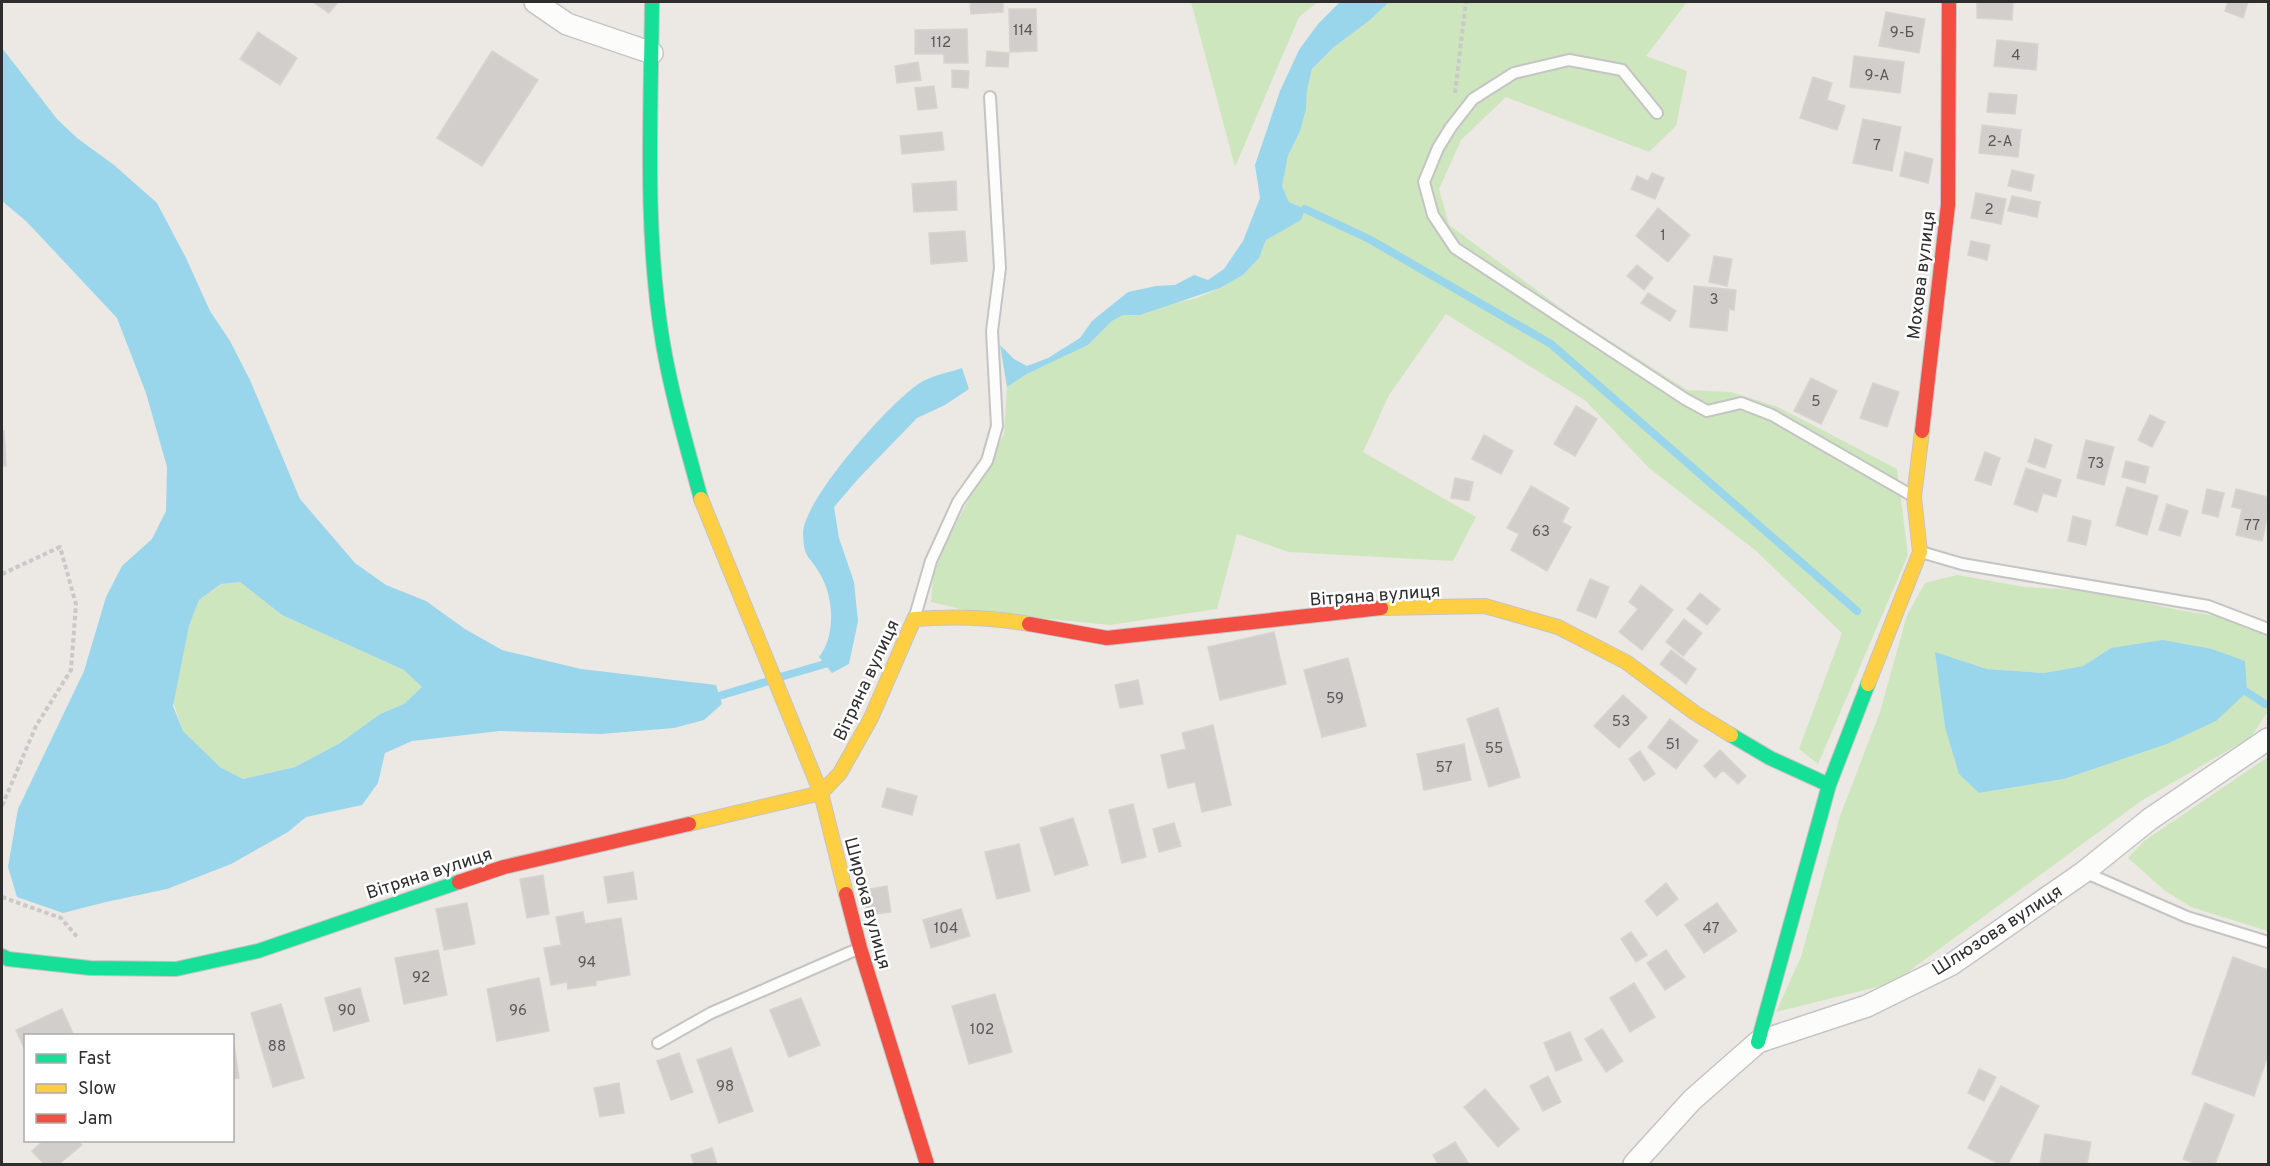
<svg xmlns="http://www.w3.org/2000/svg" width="2270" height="1166" viewBox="0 0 2270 1166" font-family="Overpass,sans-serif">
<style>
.green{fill:#cee6be;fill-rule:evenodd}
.water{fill:#99d6ec;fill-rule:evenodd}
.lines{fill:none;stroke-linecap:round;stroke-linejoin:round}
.stream{stroke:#99d6ec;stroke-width:8}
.building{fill:#d1cecb;stroke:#d7d4d0;stroke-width:1.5}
.lane-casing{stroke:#c5c4c5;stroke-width:14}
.street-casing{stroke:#c5c4c5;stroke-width:24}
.fast-casing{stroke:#c5c4c5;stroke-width:16}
.slow-casing{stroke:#c5c4c5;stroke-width:16}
.jam-casing{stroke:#c5c4c5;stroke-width:16}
.path{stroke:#c9c9c8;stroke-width:4;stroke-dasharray:4.5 3;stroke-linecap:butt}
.lane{stroke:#fcfcfb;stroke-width:10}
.street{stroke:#fcfcfb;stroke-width:21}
.fast{stroke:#16e098;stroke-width:14}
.slow{stroke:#ffcf43;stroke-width:14}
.jam{stroke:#f24e42;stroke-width:14}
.labels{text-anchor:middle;stroke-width:5;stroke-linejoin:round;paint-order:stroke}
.number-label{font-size:15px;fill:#585857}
.street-label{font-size:18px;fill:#2e2e2e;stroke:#fff}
</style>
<rect width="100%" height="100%" fill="#ece8e4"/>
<path class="green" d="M1191,2H1318L1299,17L1235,167Z
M1389,2H1687L1646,56L1687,71L1676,126L1649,152L1506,97L1461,140L1439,189L1449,225L1573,317L1687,390L1731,392L1778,407L1897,469L1908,555L1818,764L1799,749L1842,633L1755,550L1649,468L1586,401L1446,314L1389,395L1363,452L1476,517L1453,561L1289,552L1237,534L1217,609L1110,625L968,611L931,602L933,577L947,540L1004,434L1007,387L1027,374L1088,345L1112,321L1123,315H1140L1174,303L1197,298L1220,288L1243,275L1259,258L1266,240L1289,202L1282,186L1288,156L1300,131L1306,110L1307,90L1312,69L1334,47L1370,20Z
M1957,575L2025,587L2093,591L2178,610L2268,624V711L2251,737L2141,801L1893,983L1776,1012L1801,957L1840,816L1880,712L1907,615L1925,583ZM2111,648L2216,721L2167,744L2064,779L1979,793L1945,727L1936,653L1987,669L2044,673L2083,666Z
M240,582L282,615L404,670L423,687L404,704L380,714L340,743L295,767L243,779L220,767L183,731L173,702L189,626L199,600L222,584Z
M2268,757V931L2191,907L2164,890L2128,858L2144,841Z"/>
<path class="water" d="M1340,2H1389L1370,20L1334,47L1312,69L1307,90L1306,110L1300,131L1288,156L1282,186L1289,202L1305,209L1301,220L1266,240L1259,258L1243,275L1220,288L1140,315H1123L1112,321L1088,345L1027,374L1007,387L1000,345L1014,359L1027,366L1048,358L1080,338L1092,321L1128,292L1156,286L1175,285L1194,275L1208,280L1224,269L1243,241L1260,198L1255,165L1280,91L1299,50L1318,24Z
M2,48L57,119L77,138L114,165L157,203L186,258L210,311L230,341L250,380L300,499L355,563L386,585L426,601L465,629L502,650L581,669L716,685L722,704L704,720L674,728L601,734L500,731L412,741L385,753L378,783L362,805L306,817L288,832L231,864L167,889L106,902L63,913L17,897L8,867L18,809L84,671L106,597L122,566L152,539L166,511L167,467L146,393L117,318L27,222L2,201ZM240,582L282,615L404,670L422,687L404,704L380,714L340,743L295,767L243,779L220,767L183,731L173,706L189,626L199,600L221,584Z
M962,368L969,389L945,405L917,418L858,479L834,507L839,538L854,582L858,621L849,664L832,673L819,657C836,636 834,597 820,574C809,554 804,560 803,534C802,501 894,397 923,381C935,375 950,372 962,368Z
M2163,640L2212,649L2245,661L2247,692L2216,721L2167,744L2064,779L1979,793L1959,774L1945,727L1935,652L1987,669L2044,673L2083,666L2111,648Z"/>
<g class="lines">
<path class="stream" d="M1305,209L1369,239L1551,344L1857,611
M780,677L825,664
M2247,692L2265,704
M719,696L769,681"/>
</g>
<path class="building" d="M313,2H338L329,13Z
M970,2H1003V12L971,14Z
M1977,2H2013L2012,20L1977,18Z
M2228,2H2248L2243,18L2225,11Z
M1009,9H1036L1037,51L1010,52Z
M1886,12L1925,19L1919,53L1879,46Z
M967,29L968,63H944V54H915V30Z
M258,32L297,58L280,85L240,59Z
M1997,40L2038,44L2036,70L1994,66Z
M492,51L538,80L482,166L437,138Z
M987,51L1009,53L1008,67L986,66Z
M1854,56L1904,62L1900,93L1850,87Z
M918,62L921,80L897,83L895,66Z
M952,70L969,71L968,88L952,87Z
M1813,77L1832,83L1827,100L1845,106L1837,130L1800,118Z
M934,86L937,108L918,110L915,88Z
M1989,93L2017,95L2015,114L1987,112Z
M1863,119L1901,127L1892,171L1853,163Z
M1982,125L2021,130L2018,157L1979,153Z
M942,132L944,150L902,154L900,136Z
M1905,152L1933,159L1928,183L1900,176Z
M2012,170L2034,175L2031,191L2008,186Z
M1652,173L1664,178L1655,199L1631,189L1637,176L1648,181Z
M956,181L957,210L914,212L912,184Z
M1976,193L2006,199L2001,224L1971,218Z
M2012,196L2040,202L2037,217L2008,211Z
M1658,208L1690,235L1668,262L1636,236Z
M965,231L967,261L931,264L929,233Z
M1971,241L1990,245L1987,260L1968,255Z
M1714,256L1732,259L1727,286L1709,282Z
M1637,265L1653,278L1644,290L1627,276Z
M1694,286L1736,290L1734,310L1729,309L1727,331L1690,327Z
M1648,293L1676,311L1670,321L1641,303Z
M1811,378L1837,391L1821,424L1794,411Z
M1873,383L1899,392L1887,427L1860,418Z
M1576,406L1597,419L1575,456L1554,444Z
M2150,415L2165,422L2152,447L2138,440Z
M2,431H4L6,466H2Z
M1484,435L1513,451L1501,474L1472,459Z
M2035,439L2052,445L2045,468L2028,462Z
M2086,440L2114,447L2104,485L2077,478Z
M1985,452L2000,458L1991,485L1975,480Z
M2126,461L2149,467L2145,483L2122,477Z
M2026,468L2061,480L2056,497L2043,493L2037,512L2014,504Z
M1455,478L1473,482L1469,501L1451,498Z
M1531,486L1569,508L1562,522L1571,527L1547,571L1511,550L1519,534L1507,528Z
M2127,487L2158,496L2147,535L2116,525Z
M2207,489L2224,493L2218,517L2202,513Z
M2236,489L2268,497V514L2262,541L2236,535L2242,509L2232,507Z
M2167,504L2188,511L2180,536L2159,530Z
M2073,516L2091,521L2086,545L2068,541Z
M1590,579L1609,587L1596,618L1577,610Z
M1641,585L1673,610L1642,650L1619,632L1638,609L1629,602Z
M1700,593L1720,609L1707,625L1687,609Z
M1684,619L1702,633L1683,656L1666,642Z
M1274,632L1286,684L1220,700L1208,647Z
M1671,650L1696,669L1686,684L1660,664Z
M1348,658L1366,726L1322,737L1304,670Z
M1138,680L1143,704L1120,708L1115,685Z
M1623,695L1647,717L1619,748L1594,726Z
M1498,708L1520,777L1489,787L1467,719Z
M1670,719L1698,741L1676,769L1648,747Z
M1213,725L1231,805L1202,812L1195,782L1168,788L1161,755L1186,749L1182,733Z
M1464,744L1471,780L1424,790L1417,754Z
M1720,750L1746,776L1738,784L1723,770L1715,778L1704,766Z
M1640,751L1655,774L1644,781L1629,759Z
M887,788L917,796L912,815L882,807Z
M1133,804L1146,857L1122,863L1109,810Z
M1073,818L1088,865L1055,875L1040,828Z
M1174,823L1181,846L1159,852L1153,829Z
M1019,844L1030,891L997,899L985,852Z
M633,872L637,899L608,903L604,877Z
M543,875L549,914L527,918L520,879Z
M1666,883L1678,899L1657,916L1645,901Z
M887,886L891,912L867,915L863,890Z
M467,903L475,944L444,950L436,909Z
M1717,903L1737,931L1704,953L1685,925Z
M961,909L970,936L931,948L923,920Z
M583,912L585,924L621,918L630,975L596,981V985L568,989L567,982L551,985L544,948L561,945L556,917Z
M1631,932L1647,955L1636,962L1621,939Z
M438,950L447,995L404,1004L395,958Z
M1666,950L1685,977L1665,990L1647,963Z
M2233,957L2268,970V1055L2254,1096L2192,1074Z
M539,978L549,1031L497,1041L487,989Z
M1634,983L1655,1017L1630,1032L1610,998Z
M360,988L369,1021L334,1031L325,998Z
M995,994L1012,1052L969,1064L952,1006Z
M801,998L820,1045L789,1057L770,1010Z
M281,1004L304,1078L273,1087L251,1013Z
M62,1009L74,1036H26V1052L16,1030Z
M1602,1029L1623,1061L1606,1072L1585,1039Z
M1570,1032L1582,1060L1556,1071L1544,1043Z
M234,1044L239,1078L232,1079V1045Z
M731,1048L753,1111L719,1123L697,1060Z
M679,1053L693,1092L671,1100L657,1061Z
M1979,1069L1996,1077L1984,1101L1968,1093Z
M1548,1076L1561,1102L1543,1111L1530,1086Z
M619,1083L624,1113L600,1117L594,1088Z
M2001,1086L2039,1106L2008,1164H1999L1968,1148Z
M1485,1089L1519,1129L1498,1147L1464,1107Z
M2205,1103L2234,1115L2215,1164H2196L2183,1159Z
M2045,1134L2091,1142L2087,1164H2040Z
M44,1140H78L82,1145L59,1164H44L32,1151Z
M1455,1142L1469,1164H1438L1433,1155Z
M712,1148L717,1164H694L691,1155Z"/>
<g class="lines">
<defs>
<path id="lane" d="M1657,113L1622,70L1569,60L1514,73L1473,99L1451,127L1438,148L1424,182L1433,215L1455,248L1685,399L1707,411L1741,403L1772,415L1911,495
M1921,552L1962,564L2208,606L2268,629
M915,616L931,561L958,502L987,461L997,426L992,331L1000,268L990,97
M2084,872L2187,917L2268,942
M658,1043L711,1013L860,948"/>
<path id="street" d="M535,2L567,24L652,53
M1634,1164L1692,1100L1758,1042L1867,1006L1952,964L2084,872L2150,819L2268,739"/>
<path id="fast" d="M652,2C651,115 644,231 663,344C672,396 687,447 701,499
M1731,735L1770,758L1829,785
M2,956L8,959L90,968L176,969L258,951L459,882
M1758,1042L1829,785L1868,684"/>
<path id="slow" d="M701,499L821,793L846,894
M1381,608L1485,606L1558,627L1626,662L1695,713L1731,735
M1868,684L1920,552L1914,497L1922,431
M689,824L821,793L840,773L871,718L914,619C953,616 990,617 1029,624"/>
<path id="jam" d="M1922,431L1948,205L1949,2
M1029,624L1107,638L1381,608
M459,882L504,867L689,824
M846,894L860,948L927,1164"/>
</defs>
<use href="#lane" class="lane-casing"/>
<use href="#street" class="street-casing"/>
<use href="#fast" class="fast-casing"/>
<use href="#slow" class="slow-casing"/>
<use href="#jam" class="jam-casing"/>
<path class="path" d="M1455,93L1466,2
M2,574L60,547L76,604L71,670L36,726L2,806
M2,897L61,918L78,938"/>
<use href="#lane" class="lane"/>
<use href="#street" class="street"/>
<use href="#fast" class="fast"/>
<use href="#slow" class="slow"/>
<use href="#jam" class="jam"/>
</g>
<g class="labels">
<g class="number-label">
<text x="1023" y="35">114</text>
<text x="1902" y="37">9-Б</text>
<text x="941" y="47">112</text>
<text x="2016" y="60">4</text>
<text x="1877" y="80">9-А</text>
<text x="2000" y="146">2-А</text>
<text x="1877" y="150">7</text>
<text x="1989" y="214">2</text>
<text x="1663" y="240">1</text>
<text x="1714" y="304">3</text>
<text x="1816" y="406">5</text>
<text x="2096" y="468">73</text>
<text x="2252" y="530">77</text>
<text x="1541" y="536">63</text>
<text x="1335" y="703">59</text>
<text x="1621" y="726">53</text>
<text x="1673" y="749">51</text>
<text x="1494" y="753">55</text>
<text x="1444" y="772">57</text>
<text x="946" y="933">104</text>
<text x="1711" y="933">47</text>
<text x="587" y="967">94</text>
<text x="421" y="982">92</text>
<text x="347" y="1015">90</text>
<text x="518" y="1015">96</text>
<text x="982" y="1034">102</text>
<text x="277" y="1051">88</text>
<text x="725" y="1091">98</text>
</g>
<g class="street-label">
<text transform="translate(1921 275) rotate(-83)" y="6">Мохова вулиця</text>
<text transform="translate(1375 595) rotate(-4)" y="6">Вітряна вулиця</text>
<text transform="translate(866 680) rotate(-65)" y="6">Вітряна вулиця</text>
<text transform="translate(429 873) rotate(-18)" y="6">Вітряна вулиця</text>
<text transform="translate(868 903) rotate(75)" y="6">Широка вулиця</text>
<text transform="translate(1997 930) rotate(-33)" y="6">Шлюзова вулиця</text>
</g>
</g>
<rect width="2270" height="1166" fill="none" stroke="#2e2e2e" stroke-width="6"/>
<rect x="24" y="1034" width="210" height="108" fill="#ffffff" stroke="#ababab" stroke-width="1.5"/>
<rect x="36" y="1054" width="30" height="9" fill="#16e098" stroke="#ababab" stroke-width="1.5"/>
<text x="78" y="1064" font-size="18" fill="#2e2e2e">Fast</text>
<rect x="36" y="1084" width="30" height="9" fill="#ffcf43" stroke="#ababab" stroke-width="1.5"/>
<text x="78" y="1094" font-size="18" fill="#2e2e2e">Slow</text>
<rect x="36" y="1114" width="30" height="9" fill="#f24e42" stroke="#ababab" stroke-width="1.5"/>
<text x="78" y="1124" font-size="18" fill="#2e2e2e">Jam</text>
</svg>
